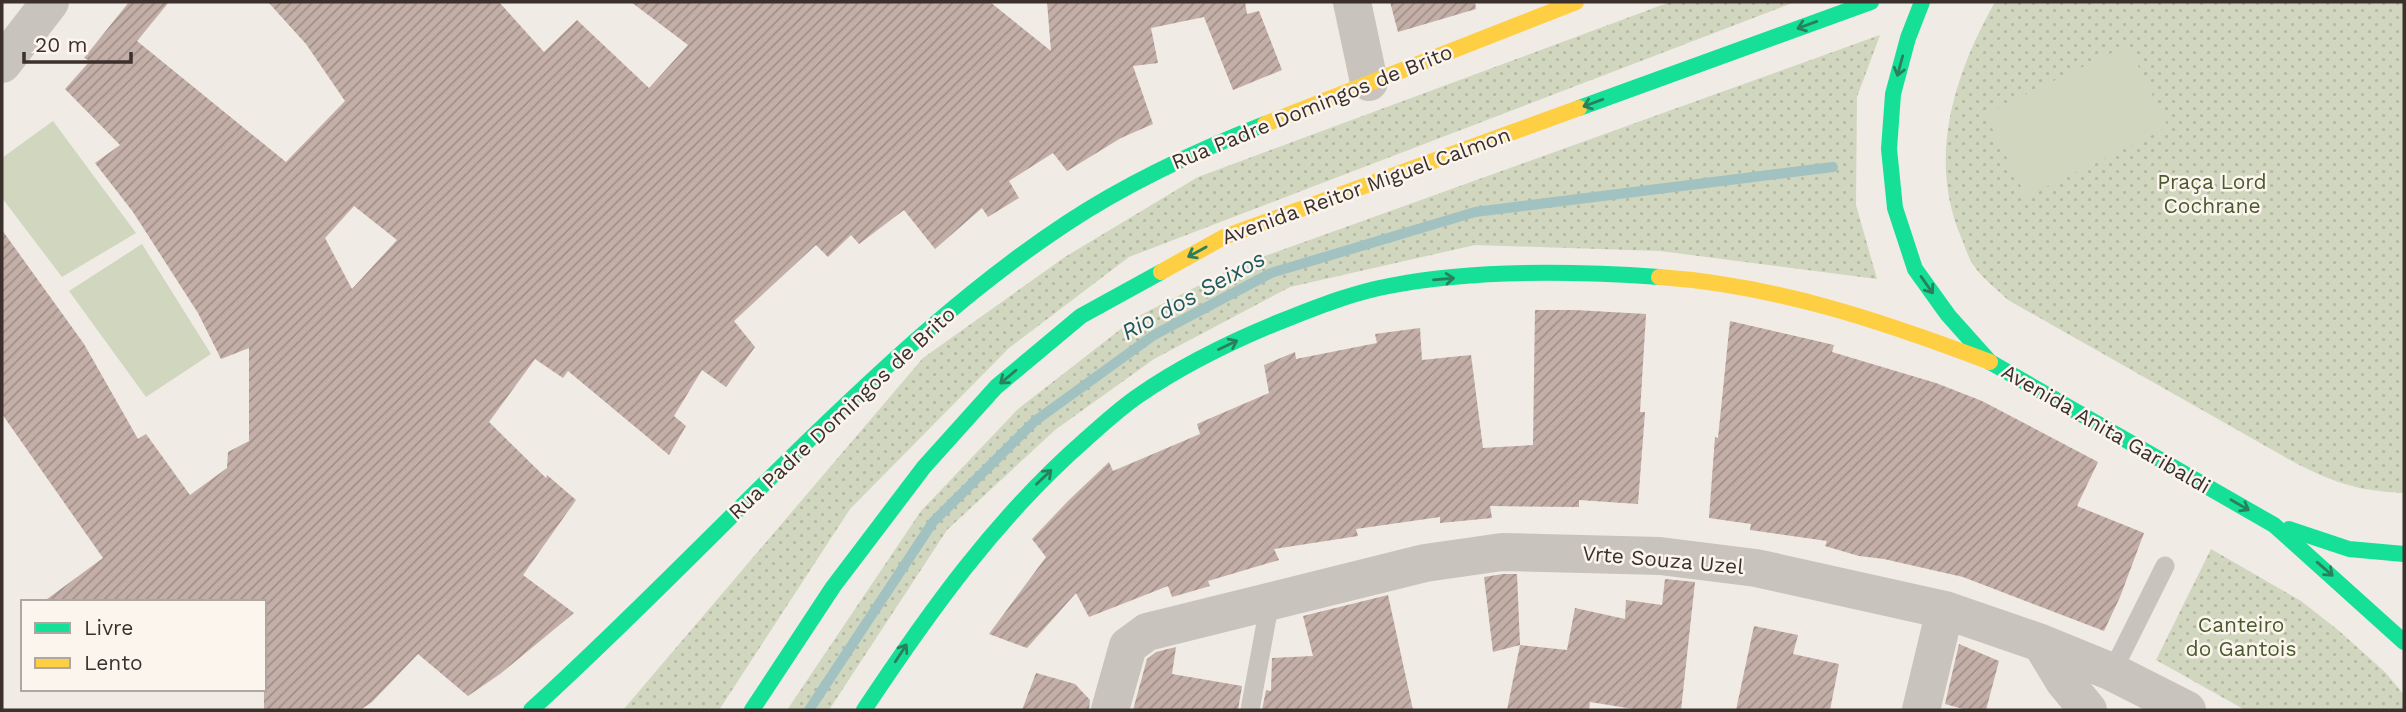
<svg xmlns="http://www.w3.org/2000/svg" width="2406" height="712" viewBox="0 0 2406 712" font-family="'Work Sans',sans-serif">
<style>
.green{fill:url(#green-dots)}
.pitch{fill:#d1d6bf}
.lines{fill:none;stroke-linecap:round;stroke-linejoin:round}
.stream{stroke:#a1c2c1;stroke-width:10}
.building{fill:url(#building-hatch);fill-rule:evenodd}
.lane{stroke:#c9c3be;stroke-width:19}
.street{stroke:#c9c3be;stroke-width:38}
.fast{stroke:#16e098;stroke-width:16}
.slow{stroke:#ffcf43;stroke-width:16}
.oneway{stroke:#2a7f5c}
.labels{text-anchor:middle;stroke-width:5;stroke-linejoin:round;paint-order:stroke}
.street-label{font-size:21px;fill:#3b302b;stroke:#fbf5ee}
.park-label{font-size:21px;fill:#4a5a2e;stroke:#fbf5ee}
.water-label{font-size:23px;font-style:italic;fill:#1f5a5e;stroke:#fbf5ee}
</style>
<defs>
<pattern id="green-dots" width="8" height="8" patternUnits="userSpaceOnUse" patternTransform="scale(1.75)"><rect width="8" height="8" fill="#d1d6bf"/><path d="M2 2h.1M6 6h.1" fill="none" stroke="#b4b8a4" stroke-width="1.8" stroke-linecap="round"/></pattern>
<pattern id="building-hatch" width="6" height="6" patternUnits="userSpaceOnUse" patternTransform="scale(1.75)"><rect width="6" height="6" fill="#c3afa7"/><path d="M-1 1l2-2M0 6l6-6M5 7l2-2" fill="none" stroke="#a08f88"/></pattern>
</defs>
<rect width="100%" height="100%" fill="#f0ebe5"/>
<path class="green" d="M1670,2H1795L1129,257L1009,348L850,509L719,710H623L923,358L1065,257L1198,177Z
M1995,2H2404V493C2356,491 2332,482 2290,460L2008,300C1998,290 1983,279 1974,266C1968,258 1965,246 1961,237C1927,157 1955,73 1995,2Z
M1880,35L1857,97L1856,205L1877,279L1660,251L1475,245L1290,287L1154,359L1055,430L947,530L829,710H787L921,511L1018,409L1135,318L1237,266Z
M2211,549L2301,601L2338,630L2386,673L2404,695V710H2245L2156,660Z"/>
<path class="pitch" d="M2128,45L2168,127L2026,197L1985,114Z
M53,121L136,233L62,277L2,198V158Z
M142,244L211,354L146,397L69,291Z"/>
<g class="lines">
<path class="stream" d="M809,710L933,522L1035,421L1154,335L1271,273L1475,212L1833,167"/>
</g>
<path class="building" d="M129,2H169L137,41L286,162L345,101L306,44L268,2H499L544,52L577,20L649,88L688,45L631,2H990L1051,51L1047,2H1245L1247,14L1259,11L1282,70L1233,90L1204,17L1151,28L1158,63L1133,66L1153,124L1121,138L1067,171L1053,153L1009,181L1019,198L988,217L982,208L935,249L904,210L859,244L851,235L828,257L816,245L734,321L755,347L726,387L702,370L674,416L686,426L669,455L568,371L563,378L535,359L489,422L546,478L547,475L576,500L523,575L574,613L500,674L468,696L418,654L372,702L360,710H264V602H43L103,558L2,414V230L84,344L138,439L146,434L190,495L227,468L228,452L249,441V348L221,359L198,313L133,212L95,163L120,145L65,89L90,61L84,58ZM354,206L397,240L352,289L325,238Z
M1390,2H1475L1476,9L1398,32Z
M1535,310H1575L1646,314L1640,412H1645L1638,504L1579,500V507L1490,506L1492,518L1440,523V517L1356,529L1358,536L1274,549L1279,560L1208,581L1210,586L1172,597L1168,586L1089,617L1076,593L1027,648L989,634L1046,557L1032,539L1068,501L1109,462L1113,471L1200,434L1197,424L1269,393L1264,365L1295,352L1296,359L1377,343L1375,334L1420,328L1422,360L1471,355L1483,448L1533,445Z
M1730,321L1834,345L1832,352L1936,383L1982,401L2098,462L2077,506L2144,533L2120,597L2104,631L1963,577L1884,559L1859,556L1825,546L1827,541L1750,530L1751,524L1709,518L1715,437L1718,438Z
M1503,574H1517L1520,645L1493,652L1484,577Z
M1665,579L1695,582L1681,710H1640L1590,702L1589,710H1507L1520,645L1567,650L1575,608L1625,619L1626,600L1662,605Z
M1388,595L1413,710H1262L1266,690L1271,691L1272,658L1313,656L1303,616Z
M1754,626L1798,635L1793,654L1839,664L1830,710H1736Z
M1959,644L1999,661L1986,710H1967L1945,704Z
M1176,647L1172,674L1242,686L1238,710H1133L1147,659L1156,652Z
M1036,673L1075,684L1090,700L1089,710H1022Z"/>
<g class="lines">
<path class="lane" d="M2112,672L2165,566
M1250,710L1270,601"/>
<path class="street" d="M1352,2L1369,82
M2,64L50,2
M2041,643L2064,681L2088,710
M1110,710L1128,646L1147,632L1425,563L1502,552L1660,556L1756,568L1945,610L2041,643L2112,672L2187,710
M1921,710L1945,610"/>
<path class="fast" d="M1922,2L1908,38L1893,94L1889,149L1895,208L1915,269L1948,315L1990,362L2274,525L2404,642
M1579,108L1871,2
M2289,529L2349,549L2404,554
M531,710C628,622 718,528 812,437C892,360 973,285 1067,223C1129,182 1196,151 1265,124
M752,710L833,587L924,467L996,387L1081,316L1161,272
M864,710C929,612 996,518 1085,440C1102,425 1119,409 1138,396C1181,366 1230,342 1279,322C1315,308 1351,293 1389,286C1474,269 1573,271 1659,277"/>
<path class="slow" d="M1265,124L1576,2
M1161,272L1224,237L1579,108
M1659,277C1775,285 1882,321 1990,362"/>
</g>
<defs><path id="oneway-shaft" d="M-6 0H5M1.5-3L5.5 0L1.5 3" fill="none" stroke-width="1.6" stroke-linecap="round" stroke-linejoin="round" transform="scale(1.75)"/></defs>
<g class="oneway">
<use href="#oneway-shaft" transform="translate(1807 25) rotate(160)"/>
<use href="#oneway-shaft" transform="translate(1900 66) rotate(105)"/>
<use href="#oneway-shaft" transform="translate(1593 103) rotate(160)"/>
<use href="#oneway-shaft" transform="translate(1197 252) rotate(151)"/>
<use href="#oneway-shaft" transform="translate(1444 279) rotate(-5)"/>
<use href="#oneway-shaft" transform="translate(1927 285) rotate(55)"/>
<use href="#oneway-shaft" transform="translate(1228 345) rotate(-25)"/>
<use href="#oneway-shaft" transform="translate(1008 377) rotate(140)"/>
<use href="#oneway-shaft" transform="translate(1044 477) rotate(-44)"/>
<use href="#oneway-shaft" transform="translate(2240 505) rotate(30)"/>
<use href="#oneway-shaft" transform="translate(2325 569) rotate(41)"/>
<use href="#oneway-shaft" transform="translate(901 653) rotate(-57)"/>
</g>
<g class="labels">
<g class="street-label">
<text transform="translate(1312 107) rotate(-22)" y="7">Rua Padre Domingos de Brito</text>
<text transform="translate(1366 186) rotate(-20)" y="7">Avenida Reitor Miguel Calmon</text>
<text transform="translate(842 413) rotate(-43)" y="7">Rua Padre Domingos de Brito</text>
<text transform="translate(2106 429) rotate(30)" y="7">Avenida Anita Garibaldi</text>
<text transform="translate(1663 560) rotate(5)" y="7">Vrte Souza Uzel</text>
</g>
<g class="park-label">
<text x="2212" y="189">Praça Lord<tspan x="2212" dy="24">Cochrane</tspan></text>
<text x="2241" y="632">Canteiro<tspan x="2241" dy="24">do Gantois</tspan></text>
</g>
<g class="water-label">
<text transform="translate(1193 295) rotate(-29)" y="8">Rio dos Seixos</text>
</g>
</g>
<rect width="2406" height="712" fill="none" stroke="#3b302b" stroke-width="7"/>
<rect x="21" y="600" width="245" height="91" fill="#fbf5ee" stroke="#aea6a0" stroke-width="2"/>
<rect x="35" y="623" width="35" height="10" fill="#16e098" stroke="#aea6a0" stroke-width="2"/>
<text x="84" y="635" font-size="21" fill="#3b302b">Livre</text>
<rect x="35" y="658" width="35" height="10" fill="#ffcf43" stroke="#aea6a0" stroke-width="2"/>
<text x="84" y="670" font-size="21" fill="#3b302b">Lento</text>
<path d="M24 52v10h107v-10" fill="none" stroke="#3b302b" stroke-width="3.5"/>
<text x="35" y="52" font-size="21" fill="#3b302b" stroke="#fbf5ee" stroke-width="5" paint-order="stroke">20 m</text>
</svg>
